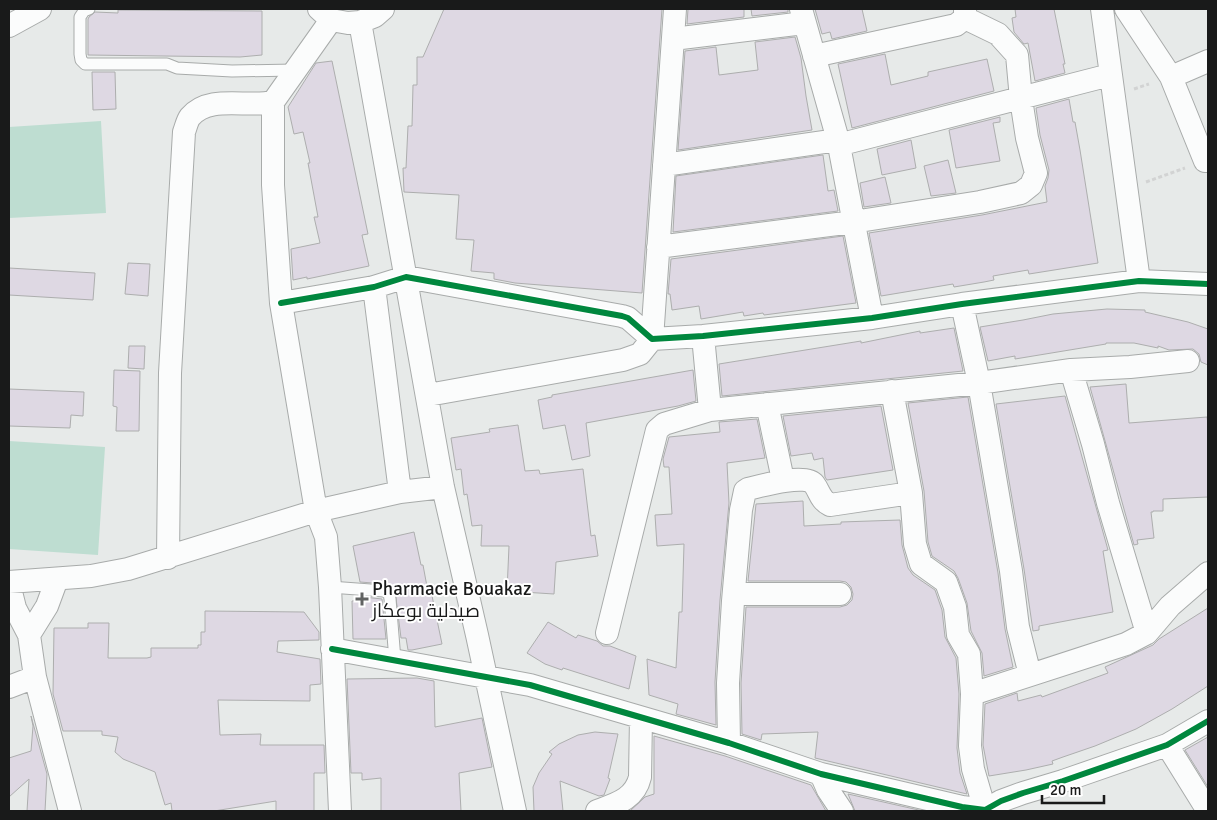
<svg xmlns="http://www.w3.org/2000/svg" width="1217" height="820" viewBox="0 0 1217 820" font-family="Signika,Cairo,sans-serif">
<style>
.green{fill:#beddd1}
.building{fill:#ded8e3;stroke:#adaeae}
.lines{fill:none;stroke-linecap:round;stroke-linejoin:round}
.service-casing{stroke:#a8abaa;stroke-width:13}
.minor-casing{stroke:#a8abaa;stroke-width:24}
.path{stroke:#d2d3d3;stroke-width:3;stroke-dasharray:4 2.5;stroke-linecap:butt}
.service{stroke:#fbfcfc;stroke-width:11}
.minor{stroke:#fbfcfc;stroke-width:22}
.cycleway-casing{stroke:#fff;stroke-width:9}
.cycleway{stroke:#00873e;stroke-width:6}
.poi-dot{fill:#616362;stroke:#fff;stroke-width:2}
.labels{text-anchor:middle;stroke-width:4;stroke-linejoin:round;paint-order:stroke}
.poi-label{font-size:19px;fill:#191a1a;stroke:#fff;text-anchor:start}
</style>
<rect width="100%" height="100%" fill="#e7eae9"/>
<path class="green" d="M101,121L106,213L9,218V127Z
M9,441L105,447L98,555L9,549Z"/>
<path class="building" d="M444,9H662L642,293L515,283L494,279V273L471,271L474,240L456,239L459,195L404,192L403,168H406L408,126H412L413,85H417V57H423Z
M688,9H744V17L687,24Z
M751,9H788V12L752,16Z
M815,9H862L867,31L832,39L830,32L822,34Z
M1015,9H1054L1065,64H1063L1065,73L1035,81L1028,43L1024,44L1014,32L1012,18L1016,17Z
M118,10L262,11V55L240,57L88,55V19L89,17L95,12L118,13Z
M795,37L801,58L806,96L812,130L678,150L685,51L716,47L719,75L758,70L755,42Z
M885,54L891,85L928,76V72L987,59L994,91L852,128L838,64Z
M332,61L368,234L362,235L369,266L307,279V277L293,280L291,249L320,243L314,217H318L308,163H310L303,132L294,134L288,107L316,63Z
M92,72H115L116,109L93,110Z
M1069,99L1073,122H1075L1080,150L1098,263L1029,274L1028,270L993,276L994,280L984,282L954,287L953,284L881,296L869,233L982,215L1047,202L1045,186L1048,178L1049,170L1040,135L1036,108Z
M1000,117V122L993,123L1000,161L956,168L949,130Z
M911,140L916,168L882,175L877,149Z
M823,155L828,191L834,190L838,211L673,232L676,176Z
M948,160L956,193L931,196L924,166Z
M885,177L891,203L864,207L860,183Z
M843,236L856,303L764,315L763,313L744,316L743,312L701,319L699,306L672,310L670,294H668L671,259Z
M128,263L150,264L148,296L125,294Z
M9,268L95,273L93,300L9,295Z
M1107,309L1145,310V312L1188,322L1208,329V365L1201,362L1199,354L1193,349L1169,350L1158,346V348L1134,343H1106V344L1015,359V356L988,361L980,327L1023,320L1053,314Z
M954,328L963,371L722,396L719,364L861,341V343L920,331V333Z
M129,346H145L144,369L128,368Z
M114,370L140,371L139,431H116L117,407L113,406Z
M693,370L696,401L678,406L586,423L590,456L572,460L565,425L543,429L538,400L552,397V395Z
M1126,384L1129,423L1207,417L1208,424V497L1163,499V511H1153V512H1151L1154,538L1137,540L1138,544L1134,545L1090,387Z
M9,389L84,392L83,416L71,415L70,428L9,426Z
M1065,396L1108,550L1103,551L1113,612L1039,626V630L1033,631L1024,569L996,404Z
M968,397L998,573L1005,629L1013,667L984,676L982,653L971,631L967,603L958,578L954,571L932,556L928,542L924,491L908,403Z
M881,406L893,470L827,480L825,477L823,458L814,460L812,453L791,456L783,416Z
M757,419L765,458L727,463L729,503L720,600L715,682L716,725L676,714L678,704L649,695L647,659L676,668L679,612H682L684,544L657,546L655,515L672,514L669,467H664L663,459L669,437L720,432L719,422Z
M518,425L525,471L539,470L540,474L583,469L591,536L595,535L598,556L556,562L554,594L507,591L509,546H481L482,525L472,526L467,494L464,495L461,469L456,470L451,438L490,432L489,429Z
M803,501L804,526L841,524V522L900,520L902,545L908,568L913,575L935,590L942,610L945,637L956,658L959,694L957,748L960,773L967,794L815,758L818,732L762,734L761,740L742,734L741,683L746,607H840L847,605L852,600L853,594L851,587L846,582L840,581H748L756,504Z
M414,532L421,565H423L428,592L431,591L442,644L412,650H408L406,638H401L395,590L385,584L360,582L353,546Z
M364,597L382,599L386,639H353L352,601L364,600Z
M1208,608V686L1172,709L1136,729L1095,746L1063,757L1052,761L1053,764L1026,770L989,776L983,745L985,704L1017,693L1018,701L1041,695L1042,697L1108,673L1105,667L1153,645L1159,639Z
M205,611L304,612L319,632V640L278,641L277,652L320,659L321,684L310,685V701L218,700L220,735L261,734L260,745H324L325,773H314V811H276V801L214,811H172L171,803L165,805L155,772L123,759L115,752L118,737L102,735V731H63L53,694L54,628H88V623H109L108,658H147L151,657V648H198V645H201V632H205Z
M548,622L576,638L578,635L597,641L603,646H610L636,656L629,689L563,668L562,670L545,664L527,653Z
M417,678L434,681L435,727L482,718L492,767L459,773L461,811H381V778L362,780V773H351L347,679Z
M31,716L47,774L45,811H27L29,779L9,797V758L31,751L33,726Z
M595,732L618,734L608,778L610,779L604,795L599,796L560,781L563,811H534L533,787L539,773L552,754L549,752L559,744L578,735Z
M654,736L725,756L811,785L826,811H630L645,797L654,794Z
M1208,737V787L1185,750Z
M848,794L923,811H855Z"/>
<g class="lines">
<defs>
<path id="service" d="M89,9L84,11L80,17V54L81,60L85,64H167L177,68L232,71L295,70
M330,587L384,591L389,594L390,599L395,660"/>
<path id="minor" d="M319,9L331,20L348,23L360,22L375,16L383,9
M801,9L838,140L872,318
M1102,9L1139,281
M1126,9L1171,77L1205,161L1208,160
M331,20L273,102V185L281,303L316,511L326,537L330,587L340,811
M360,22L443,487L477,635L515,811
M9,26L40,9
M673,39L804,23
M814,56L956,25L965,18V9
M1171,77L1208,61
M838,145L1110,75
M664,165L838,140
M658,247L853,222L980,202L1021,193L1031,185L1036,173L1027,138L1021,99L1017,55L998,34L965,18
M374,287L400,492
M281,303L374,287L406,277L622,316L628,318L652,339L703,336L872,318L962,304L1139,281L1208,284
M962,304L979,383L1011,571L1018,627L1030,675
M703,336L710,410L979,383L1071,370L1130,367L1188,361
M892,391L911,493L915,544L921,564L946,582L955,607L958,635L969,654L972,694L970,746L973,769L985,810L993,811
M428,395L623,360L640,354L652,339L675,9
M767,404L783,480
M168,558L170,373L184,132C186,127 187,121 190,117C209,94 247,108 273,102
M9,582L91,576L128,569L316,511L400,492L443,487
M9,584L15,608L29,635L35,677L70,811
M734,594H840
M607,633L657,430L664,424L710,410
M1147,633L1170,606L1208,573
M29,635L47,606L57,579
M332,649L530,685L729,743L821,774L962,807L985,810L1001,801L1023,793L1063,781L1167,745L1208,721
M9,687L35,677
M972,694L1126,644L1147,633L1108,503L1093,444L1071,370
M729,743L728,683L733,601L741,510L745,491L748,489C760,486 806,473 814,484C820,492 820,500 830,505L911,493
M1167,745L1208,811
M821,774L828,790L842,811
M597,811C616,804 635,799 640,777L641,718"/>
</defs>
<use href="#service" class="service-casing"/>
<use href="#minor" class="minor-casing"/>
<path class="path" d="M1134,89L1149,84
M1146,182L1185,168"/>
<use href="#service" class="service"/>
<use href="#minor" class="minor"/>
<defs>
<path id="cycleway" d="M281,303L374,287L406,277L622,316L628,318L652,339L703,336L872,318L962,304L1139,281L1208,284
M332,649L530,685L729,743L821,774L962,807L985,810L1001,801L1023,793L1063,781L1167,745L1208,721"/>
</defs>
<use href="#cycleway" class="cycleway-casing"/>
<use href="#cycleway" class="cycleway"/>
</g>
<path class="poi-dot" d="M359.5 591.5h5v5h5v5h-5v5h-5v-5h-5v-5h5z"/>
<g class="labels">
<g class="poi-label">
<text x="372" y="595">Pharmacie Bouakaz<tspan x="372" dy="22">صيدلية بوعكاز</tspan></text>
</g>
</g>
<rect width="1217" height="820" fill="none" stroke="#191a1a" stroke-width="20"/>
<path d="M1042 795v8h62v-8" fill="none" stroke="#191a1a" stroke-width="2.5"/>
<text x="1050" y="795" font-size="15" fill="#191a1a" stroke="#ffffff" stroke-width="4" paint-order="stroke">20 m</text>
</svg>
